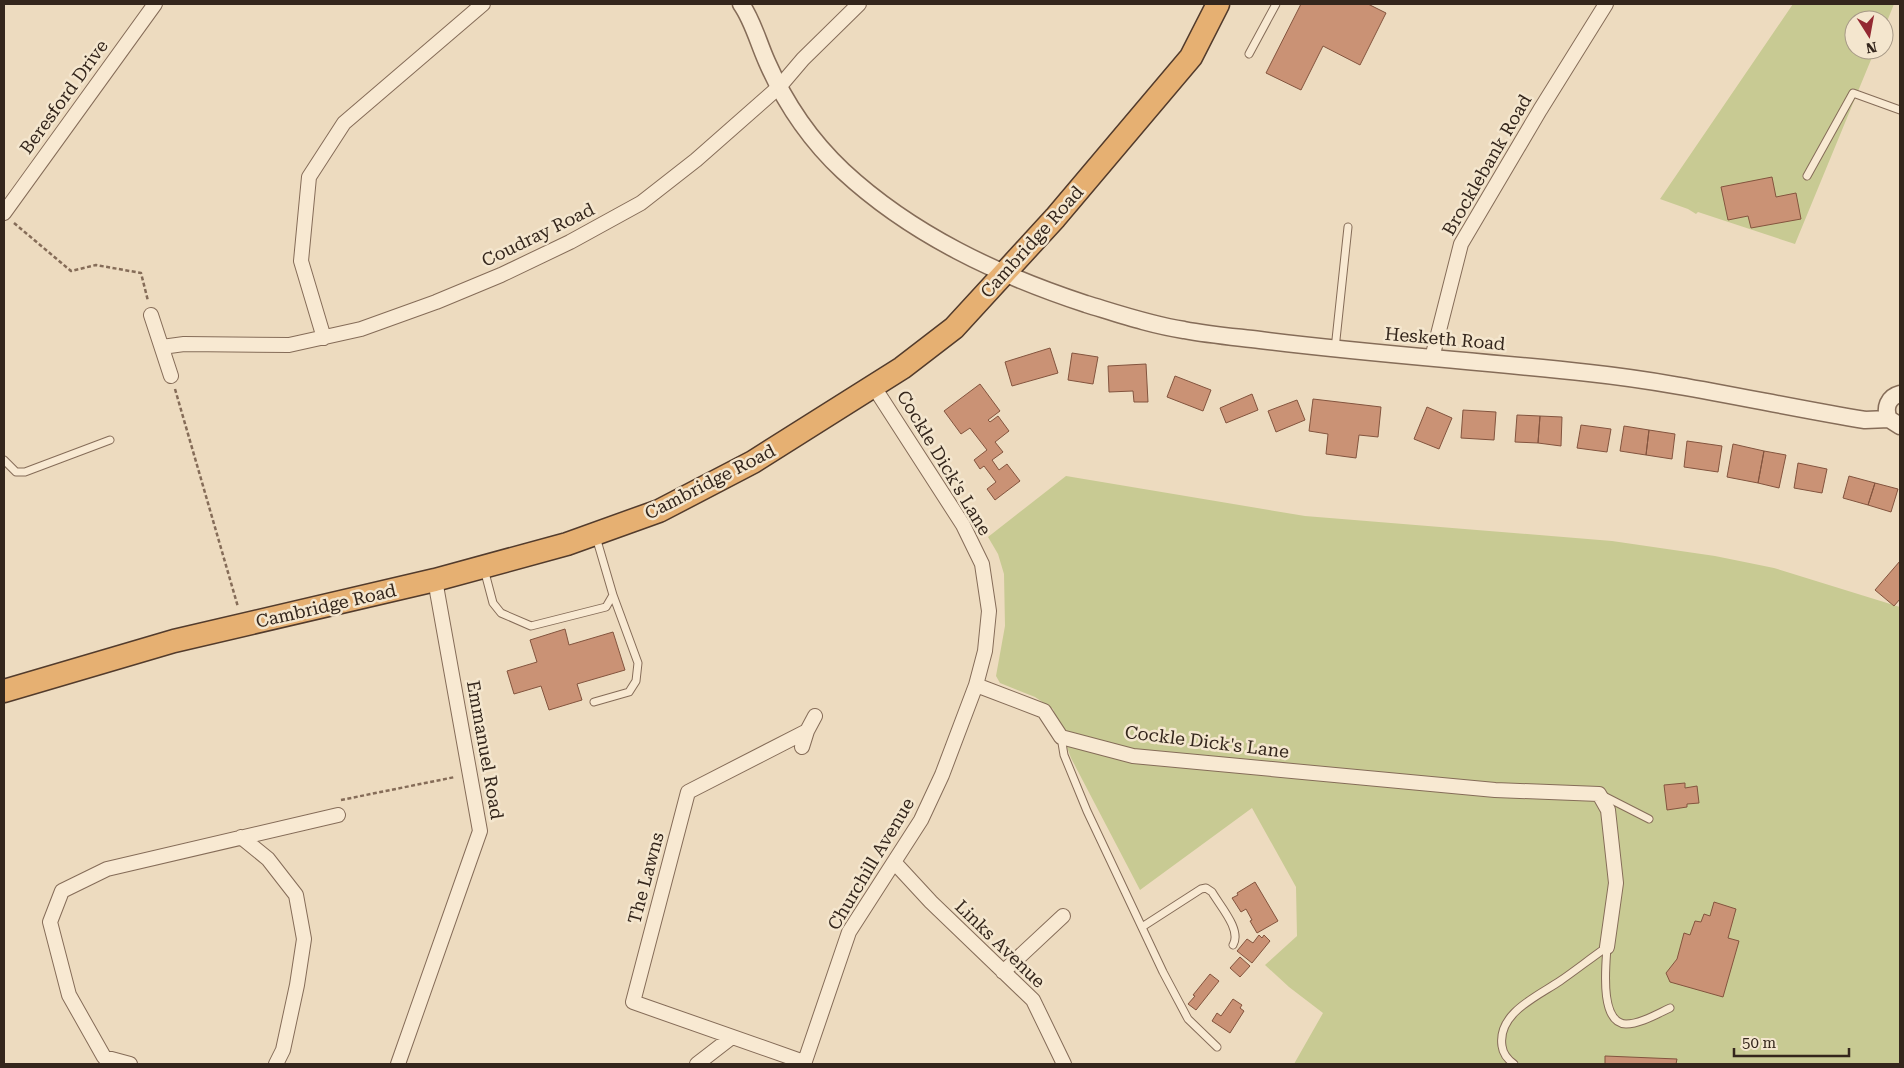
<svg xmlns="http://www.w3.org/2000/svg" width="1904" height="1068" viewBox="0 0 1904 1068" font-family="'Roboto Serif',serif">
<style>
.green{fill:#c8ca93}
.building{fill:#ca9275;stroke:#83543e}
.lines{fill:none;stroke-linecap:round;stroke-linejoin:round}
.service-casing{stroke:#856c58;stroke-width:9}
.minor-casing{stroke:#856c58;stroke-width:16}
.tertiary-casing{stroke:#856c58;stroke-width:19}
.trunk-casing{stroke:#523b2c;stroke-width:25}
.path{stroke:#856c58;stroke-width:2.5;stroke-dasharray:4 2.5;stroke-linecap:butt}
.service{stroke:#f8e9d2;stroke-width:7}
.minor{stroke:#f8e9d2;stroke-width:14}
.tertiary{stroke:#f8e9d2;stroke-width:16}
.trunk{stroke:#e6b072;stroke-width:22}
.labels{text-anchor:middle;stroke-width:5;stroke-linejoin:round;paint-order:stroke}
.street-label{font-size:18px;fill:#34261c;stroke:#f4e6ce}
</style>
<rect width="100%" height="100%" fill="#eddbbf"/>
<path class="green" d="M1793,4H1894L1884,29V20H1854V50H1875L1795,244L1698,212L1696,214L1688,209L1660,199Z
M1066,476L1305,516L1612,541L1715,556L1774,568L1900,607V1064H1294L1323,1013L1289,987L1265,965L1297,936L1296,887L1252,808L1140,890L1071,758L1053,709L1035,697L1000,683L996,676L1005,626L1004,574L998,554L988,537Z"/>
<path class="building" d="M1301,4H1368L1386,13L1360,65L1323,46L1301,90L1266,73Z
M1772,177L1776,197L1796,193L1801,219L1751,228L1748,216L1728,220L1721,187Z
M1050,348L1058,373L1012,386L1005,362Z
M1072,353L1098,357L1093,384L1068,380Z
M1146,364L1148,402H1134L1133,391L1109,392L1108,366Z
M1175,376L1211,390L1203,411L1167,397Z
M980,384L1000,411L988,420L990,422L998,416L1009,431L995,442L1003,452L992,460L999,470L1007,464L1020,481L995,500L987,489L996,482L984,466L980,469L974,460L987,450L970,428L961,434L944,411Z
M1252,394L1258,410L1226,423L1220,408Z
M1313,399L1381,407L1378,437L1359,435L1356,458L1326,454L1328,434L1309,431Z
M1297,400L1305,420L1276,432L1268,411Z
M1427,407L1452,418L1439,449L1414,439Z
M1463,410L1496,412L1494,440L1461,438Z
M1517,415L1540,416L1538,443L1515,442Z
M1540,416L1562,417L1561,446L1538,443Z
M1581,425L1611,429L1607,452L1577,448Z
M1624,426L1649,430L1646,455L1620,451Z
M1649,430L1675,434L1672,459L1646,455Z
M1687,441L1722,446L1718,472L1684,467Z
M1733,444L1764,451L1758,483L1727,477Z
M1764,451L1786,455L1779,488L1758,483Z
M1798,463L1827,469L1822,493L1794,488Z
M1849,476L1875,483L1868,505L1843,498Z
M1875,483L1898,489L1891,512L1868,505Z
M1900,561V599L1894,606L1875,590Z
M565,629L569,645L613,632L625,670L577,684L582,700L549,710L541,686L514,694L507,671L537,662L530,640Z
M1685,783V788L1697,786L1699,803L1687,804V807L1667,810L1664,785Z
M1255,882L1278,921L1257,933L1250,921L1252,920L1246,909L1241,912L1232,898L1238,895L1237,893Z
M1714,902L1736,909L1728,938L1739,941L1723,997L1670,982L1666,973L1677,959L1684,933L1690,935L1695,921L1701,922L1704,914L1710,916Z
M1259,935L1262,938L1264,935L1270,941L1252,963L1237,951L1247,939L1253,943Z
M1240,957L1250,966L1240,977L1230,968Z
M1210,974L1219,981L1196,1010L1188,1004L1195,996L1193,995Z
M1233,999L1242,1005L1240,1008L1244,1011L1230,1033L1212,1021L1217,1013L1221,1016Z
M1605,1056L1677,1059L1676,1064H1605Z"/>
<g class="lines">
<defs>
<path id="service" d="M1249,54L1276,4
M1807,176L1853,93L1900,110
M1335,349L1348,227
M4,460L16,472H25L110,440
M484,569L493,603L501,613L531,626L606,607L613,595L596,537
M594,702L629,692L636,681L638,663L613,595
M1061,737L1064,755L1087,811L1163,972L1188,1019L1217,1047
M1602,795L1649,819
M1142,927L1201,889L1206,888L1212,892C1220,906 1242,930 1233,945
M1607,947C1606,964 1599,1023 1626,1024C1640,1024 1657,1014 1670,1008
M1514,1064C1507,1059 1503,1054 1502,1046C1497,1013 1538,996 1560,981C1576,970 1591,958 1607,947"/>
<path id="minor" d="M4,213L155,4
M151,315L171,376
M324,338L301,261L309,177L344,123L483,4
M162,347L184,344L289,345L361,329L436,302L501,275L570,242L641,203L696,160L780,86L803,59L859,4
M1432,358L1461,244L1540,110L1606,4
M976,685L1044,711L1061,737L1133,756L1495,790L1599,794L1608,810L1616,883L1607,947
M802,747L807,731L815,716
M241,837L268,859L296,895L304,939L297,985L283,1050L276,1064
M894,862L931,902L1033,1000L1064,1064
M1003,972L1063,916
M804,1062L633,1002L688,792L807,731
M130,1064L104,1057L69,995L50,922L62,891L107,869L338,815
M398,1064L480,831L435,580
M697,1064L732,1037
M804,1064L849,932L921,820L942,775L976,685L985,651L989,611L982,564L963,525L874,387"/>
<path id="tertiary" d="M741,4C753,21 758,42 767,62C785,103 810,140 843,171C912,235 998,275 1086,304C1119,314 1151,325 1184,330C1210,335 1235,337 1260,340C1370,354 1480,361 1589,373C1683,383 1773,405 1865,420L1889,419
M1900,394C1888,397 1884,408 1889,419L1900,426"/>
<path id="trunk" d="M4,691L174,641L435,580L567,544L659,511L753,462L902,368L954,328L1055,218L1191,57L1218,4"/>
</defs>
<use href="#service" class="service-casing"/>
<use href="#minor" class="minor-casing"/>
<use href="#tertiary" class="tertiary-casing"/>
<use href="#trunk" class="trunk-casing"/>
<path class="path" d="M14,223L71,271L96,265L141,273L148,301
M175,389L238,607
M341,800L455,777"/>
<use href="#service" class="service"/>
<use href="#minor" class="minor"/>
<use href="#tertiary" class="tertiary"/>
<use href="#trunk" class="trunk"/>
</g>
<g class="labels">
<g class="street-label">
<text transform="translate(64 97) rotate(-54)" y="6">Beresford Drive</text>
<text transform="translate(1487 165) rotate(-60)" y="6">Brocklebank Road</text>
<text transform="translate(538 235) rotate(-26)" y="6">Coudray Road</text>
<text transform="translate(1032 242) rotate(-48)" y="6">Cambridge Road</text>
<text transform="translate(1445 339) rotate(5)" y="6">Hesketh Road</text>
<text transform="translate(944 463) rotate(59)" y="6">Cockle Dick's Lane</text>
<text transform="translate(710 482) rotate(-27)" y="6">Cambridge Road</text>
<text transform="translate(326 606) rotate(-13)" y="6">Cambridge Road</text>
<text transform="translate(1207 742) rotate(7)" y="6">Cockle Dick's Lane</text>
<text transform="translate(485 750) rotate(80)" y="6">Emmanuel Road</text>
<text transform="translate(871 864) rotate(-59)" y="6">Churchill Avenue</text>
<text transform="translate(646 878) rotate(-75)" y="6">The Lawns</text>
<text transform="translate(1000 944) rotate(44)" y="6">Links Avenue</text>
</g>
</g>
<rect width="1904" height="1068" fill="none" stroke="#34261c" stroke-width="10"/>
<g transform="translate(1869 35) rotate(169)"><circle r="24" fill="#f4e6ce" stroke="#a79987"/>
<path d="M0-4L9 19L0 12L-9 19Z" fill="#932932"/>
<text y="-8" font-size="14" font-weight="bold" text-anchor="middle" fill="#34261c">N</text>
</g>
<path d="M1734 1048v8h115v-8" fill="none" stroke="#34261c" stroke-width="2.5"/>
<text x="1742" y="1048" font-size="15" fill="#34261c" stroke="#f4e6ce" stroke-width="4" paint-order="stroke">50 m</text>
</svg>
